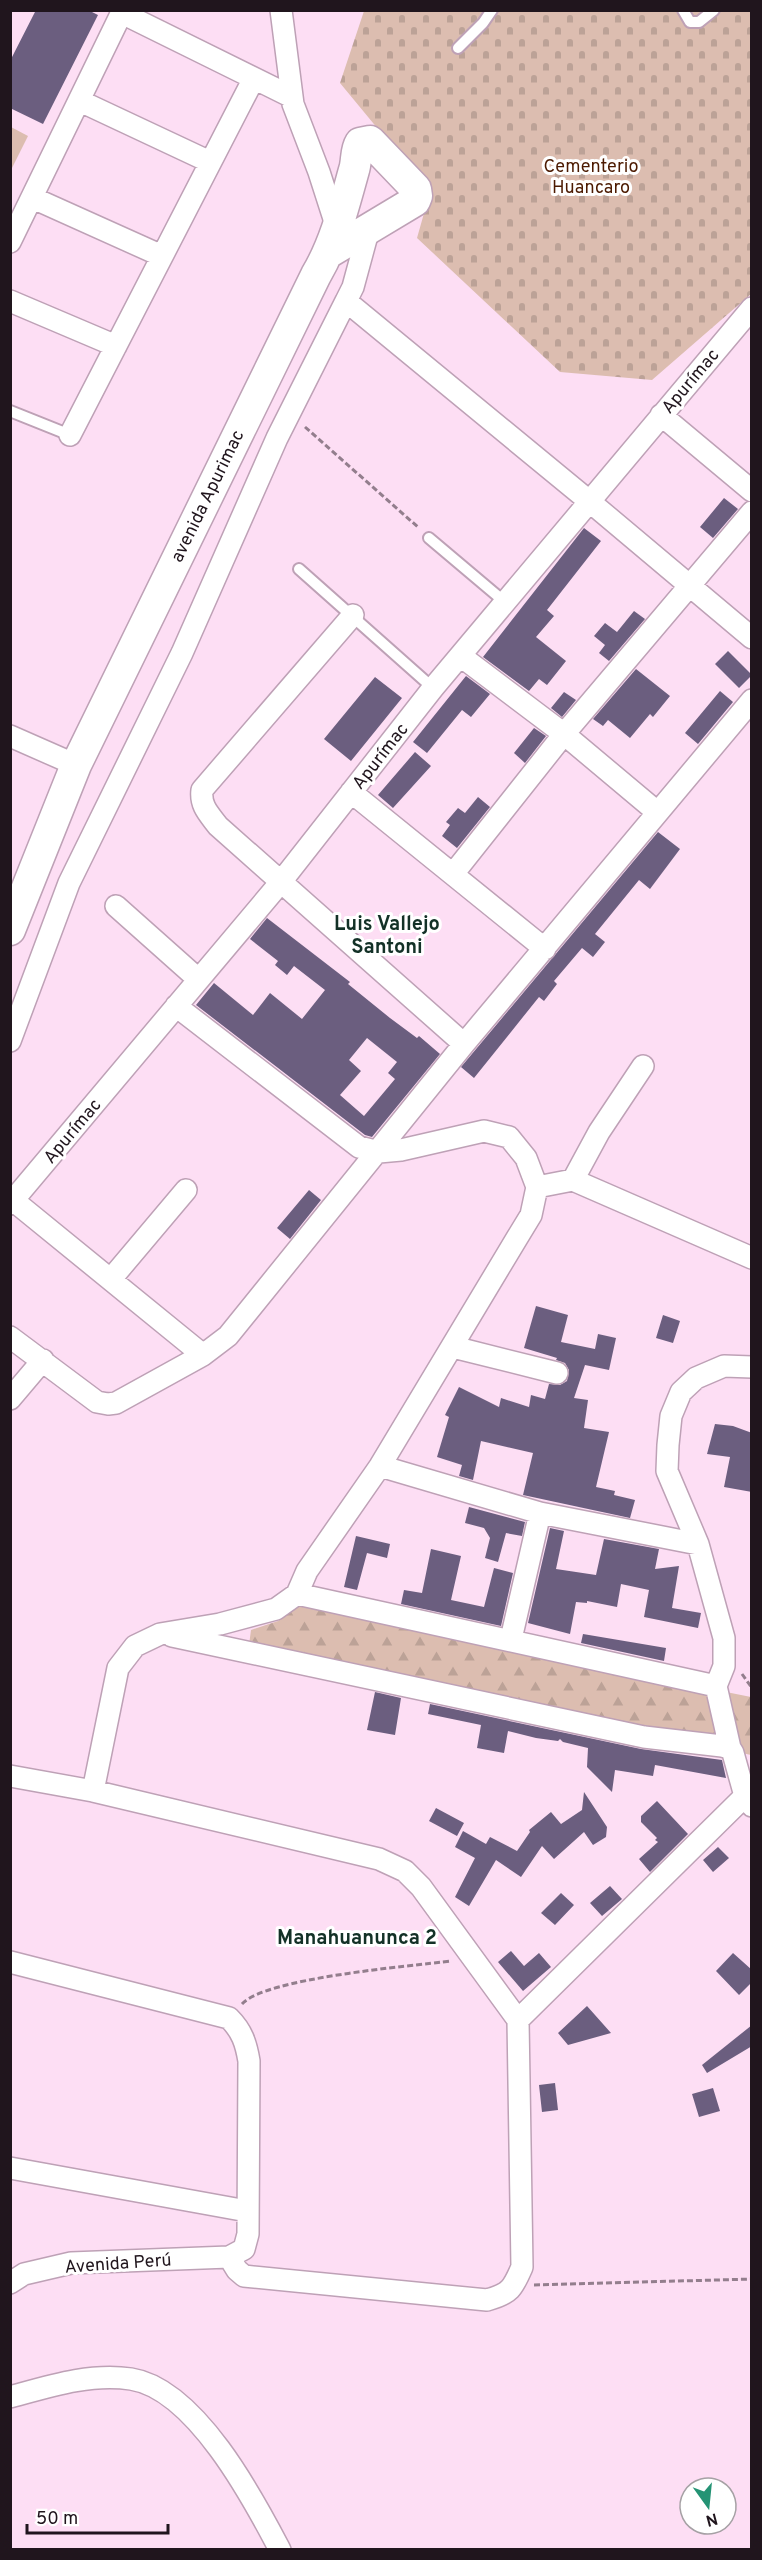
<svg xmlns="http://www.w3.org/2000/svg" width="762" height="2560" viewBox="0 0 762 2560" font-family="Overpass,sans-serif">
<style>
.green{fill:#dcbdb0}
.forest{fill:url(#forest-firs)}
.cemetery{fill:url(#cemetery-stones)}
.building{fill:#6b5e7f;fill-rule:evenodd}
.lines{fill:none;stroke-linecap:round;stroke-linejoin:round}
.lane-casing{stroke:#bea1b6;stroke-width:14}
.street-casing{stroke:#bea1b6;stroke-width:24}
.secondary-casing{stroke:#bea1b6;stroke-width:33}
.path{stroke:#937e8d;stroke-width:3;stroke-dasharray:6 3;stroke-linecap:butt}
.lane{stroke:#fff;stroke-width:10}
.street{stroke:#fff;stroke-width:21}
.secondary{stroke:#fff;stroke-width:30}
.labels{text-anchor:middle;stroke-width:6;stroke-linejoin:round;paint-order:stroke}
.park-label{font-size:18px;fill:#4c1a01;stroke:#fff}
.street-label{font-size:18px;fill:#20151d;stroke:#fff}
.neighbourhood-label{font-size:20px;font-weight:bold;fill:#133127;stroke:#fff}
</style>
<defs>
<pattern id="forest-firs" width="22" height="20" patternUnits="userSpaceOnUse" patternTransform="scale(1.5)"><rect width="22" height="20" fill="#dcbdb0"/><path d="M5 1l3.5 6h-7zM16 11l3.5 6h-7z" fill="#bca297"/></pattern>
<pattern id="cemetery-stones" width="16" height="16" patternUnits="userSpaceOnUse" patternTransform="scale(1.5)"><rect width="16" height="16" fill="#dcbdb0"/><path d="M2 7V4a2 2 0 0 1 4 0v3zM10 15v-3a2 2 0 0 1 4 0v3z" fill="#bca297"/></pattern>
</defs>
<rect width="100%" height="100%" fill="#fddef4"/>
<path class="green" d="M11,127L28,136L11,170Z"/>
<path class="forest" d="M298,1606L751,1697V1755L249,1645L251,1630L278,1621Z"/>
<path class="cemetery" d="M364,11H751V294L652,380L560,372L417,238L430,192L340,83Z"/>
<path class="building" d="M36,10H88L98,15L43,124L10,108V61Z
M724,498L738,509L713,538L700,527Z
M584,528L601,541L547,610L554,616L536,637L566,661L547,685L539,679L529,691L483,657Z
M634,611L645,619L609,661L599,653L605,645L594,636L605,623L617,632Z
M728,651L752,675L739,688L715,664Z
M636,669L670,696L653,717L650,714L630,738L608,720L603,726L593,719Z
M466,676L490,694L471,717L462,710L427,753L413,742Z
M375,677L402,698L351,761L324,739Z
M720,691L733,702L698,744L685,733Z
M564,692L576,700L562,717L551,708Z
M534,728L546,736L525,763L514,753Z
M415,752L431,766L393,808L378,795Z
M478,797L490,807L457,848L442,836L450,825L446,822L458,808L465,813Z
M658,832L680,849L650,889L639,880L595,934L605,942L593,957L582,948L554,981L557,984L544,1001L539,997L474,1078L461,1067Z
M267,918L350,982L348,984L390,1018L417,1038L419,1036L440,1054L372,1137L365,1135L196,1005L214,983L253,1015L270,993L302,1019L325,990L294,966L287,975L275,965L278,961L250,939ZM367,1038L397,1062L388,1073L395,1079L364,1116L340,1095L361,1071L349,1060Z
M309,1190L321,1200L290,1239L277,1228Z
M536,1306L568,1315L561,1342L595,1349L598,1334L616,1338L609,1370L585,1365L574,1398L588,1400L584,1428L609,1432L596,1487L615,1491L614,1495L635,1500L630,1518L523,1495L533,1453L481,1441L473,1480L459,1476L462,1465L437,1457L449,1417L445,1415L459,1387L499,1407L501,1398L529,1407L531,1395L545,1399L549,1384L560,1385L567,1381L569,1370L565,1363L556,1360L557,1358L524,1348Z
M663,1315L680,1321L673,1343L656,1338Z
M715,1424L733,1426L752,1433V1492L724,1487L730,1457L707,1454Z
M469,1507L525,1522L522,1536L506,1533L498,1562L485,1558L490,1538L484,1528L465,1523Z
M550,1528L564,1531L556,1569L596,1575L604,1539L659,1549L655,1569L679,1566L672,1608L701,1613L698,1628L644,1617L649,1590L621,1584L617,1607L587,1601V1603L576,1602L570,1634L528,1623Z
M356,1536L390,1544L387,1558L367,1553L357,1590L344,1587Z
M431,1549L461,1556L451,1600L484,1607L494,1568L513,1573L501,1626L401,1604L404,1590L422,1593Z
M583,1634L666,1648L664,1661L581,1643Z
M375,1692L401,1698L395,1735L367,1730Z
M430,1704L641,1749L722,1760L726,1778L655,1765L653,1776L615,1770L612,1792L587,1767L588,1748L563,1742L560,1739L558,1741L536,1738L508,1731L504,1753L477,1748L481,1725L428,1714Z
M584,1792L607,1827L606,1837L593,1845L584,1832L554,1859L542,1846L521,1877L496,1860L469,1906L455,1897L475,1858L455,1847L463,1831L486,1844L490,1837L517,1851L530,1832L529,1830L551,1812L561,1824L582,1810Z
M657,1801L688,1834L650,1872L639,1859L658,1842L655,1840L657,1838L641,1822V1816Z
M436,1808L464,1823L457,1836L429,1821Z
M718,1847L729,1858L713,1872L703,1860Z
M610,1886L622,1899L602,1916L590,1903Z
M561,1893L574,1905L555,1925L541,1913Z
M511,1951L524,1966L539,1953L551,1967L523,1991L498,1962Z
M733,1953L752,1970V1982L739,1995L716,1971Z
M587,2006L611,2033L568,2045L558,2033Z
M752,2025V2046L707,2073L702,2065Z
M555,2083L558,2110L542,2112L539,2085Z
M713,2088L720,2111L699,2117L692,2094Z"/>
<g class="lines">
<defs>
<path id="lane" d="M683,10L690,22H699L714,10
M458,48L483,23L492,10
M10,411L70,435
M429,538L506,603
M299,569L433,688"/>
<path id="street" d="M281,10L293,104L319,172L337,228
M122,13L292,97
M80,101L210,162
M33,198L162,256
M369,228L353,287L346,301L589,501L752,638
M10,242L123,10
M10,301L116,346
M661,415L752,491
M70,435L253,80
M353,615L202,790C200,806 209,814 218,826L464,1044
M462,657L564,734L657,812
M10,736L76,765
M351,792L545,949
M453,874L564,734L752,512
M116,906L198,979
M10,1041L69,883L182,653L277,438L346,301
M573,1180L599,1132L643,1066
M537,1187L573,1180L752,1258
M14,1201L203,1355
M10,1204L280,883L433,688L752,308
M111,1279L186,1190
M10,1337L97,1402L108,1404L116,1403L203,1355L228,1336L464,1044L752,700
M453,1347L557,1373
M10,1399L43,1360
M380,1466L540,1513L698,1544
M297,1594L716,1686
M172,1636L644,1737L722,1746L730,1748L733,1753L745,1796L752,1806
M511,1639L540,1513
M730,1748L716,1686L724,1666V1638L698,1544L667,1471L668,1445L671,1416L681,1392L696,1378L724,1366L752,1367
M10,1776L93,1791L379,1859L405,1871L421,1887L518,2020L522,2267C513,2288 510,2294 487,2300L244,2276L237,2270L229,2257
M93,1791L118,1668L135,1646L160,1634L220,1624L276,1609L297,1594L307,1571L380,1466L517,1238L531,1215L537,1187L526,1158L509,1137L484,1131L401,1150L379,1152L359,1147L176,1006
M10,1962L229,2018C242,2031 246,2043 249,2061L248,2234L244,2249L229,2257L71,2263L24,2274L10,2283
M518,2020L745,1796
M10,2168L247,2211
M10,2397C50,2386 90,2373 131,2379C195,2389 253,2498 280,2550"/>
<path id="secondary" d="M10,930L76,765L316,275C335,243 344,206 354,170C357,161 355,151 360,143L370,141L416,189L417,196L415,201L330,252"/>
</defs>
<use href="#lane" class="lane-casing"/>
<use href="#street" class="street-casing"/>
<use href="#secondary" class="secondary-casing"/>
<path class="path" d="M305,427L419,528
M742,1674L752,1688
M242,2004C265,1978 411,1966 451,1961
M534,2285L752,2279"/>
<use href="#lane" class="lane"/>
<use href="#street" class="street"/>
<use href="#secondary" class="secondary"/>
</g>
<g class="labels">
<g class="park-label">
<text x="591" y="172">Cementerio<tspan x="591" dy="21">Huancaro</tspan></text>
</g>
<g class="street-label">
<text transform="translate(690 381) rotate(-50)" y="6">Apurímac</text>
<text transform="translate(207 496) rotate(-64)" y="6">avenida Apurimac</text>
<text transform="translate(380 756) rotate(-52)" y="6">Apurímac</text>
<text transform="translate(72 1131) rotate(-50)" y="6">Apurímac</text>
<text transform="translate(118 2263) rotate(-4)" y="6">Avenida Perú</text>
</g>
<g class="neighbourhood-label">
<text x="387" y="930">Luis Vallejo<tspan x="387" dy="23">Santoni</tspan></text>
<text x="357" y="1944">Manahuanunca 2</text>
</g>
</g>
<rect width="762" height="2560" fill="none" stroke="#20151d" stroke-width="24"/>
<g transform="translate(708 2506) rotate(165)"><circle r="28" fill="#ffffff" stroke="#a6a1a5" stroke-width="1.5"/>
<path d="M0-4.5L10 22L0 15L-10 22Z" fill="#249374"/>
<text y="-9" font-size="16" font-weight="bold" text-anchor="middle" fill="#20151d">N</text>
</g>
<path d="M27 2524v9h141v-9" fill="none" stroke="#20151d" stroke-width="3"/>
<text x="36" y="2524" font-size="18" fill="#20151d" stroke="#ffffff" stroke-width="4.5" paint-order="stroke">50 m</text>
</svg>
